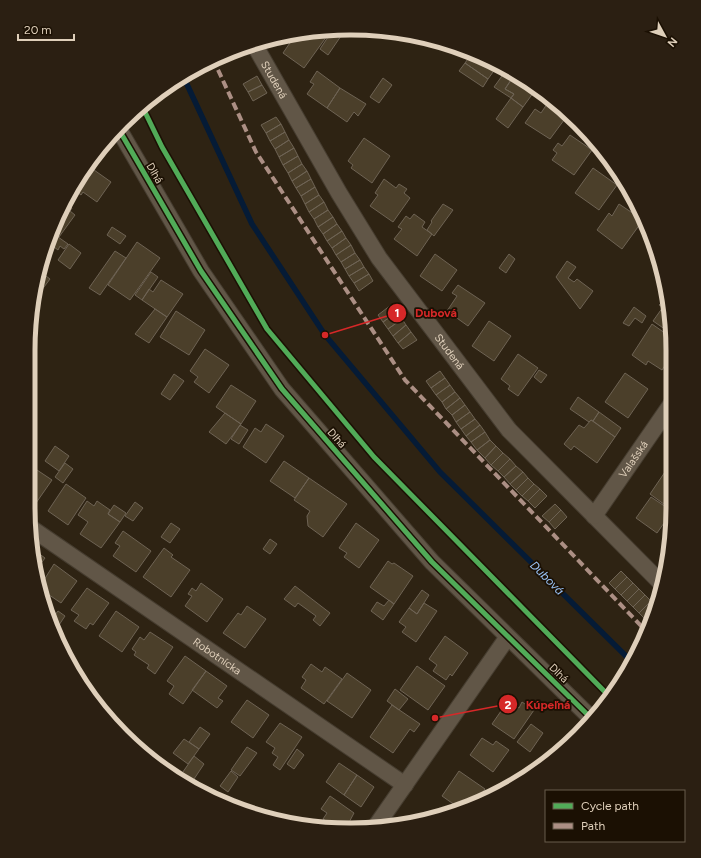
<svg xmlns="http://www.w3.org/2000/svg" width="701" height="858" viewBox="0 0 701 858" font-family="Figtree,sans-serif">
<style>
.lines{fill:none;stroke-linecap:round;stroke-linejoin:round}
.stream{stroke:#051b36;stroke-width:5.5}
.building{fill:#4b3f2a;stroke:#6e6354}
.street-casing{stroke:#463d30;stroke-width:18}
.street{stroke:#615647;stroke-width:16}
.quiet{stroke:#ac8f84;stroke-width:4;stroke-dasharray:8 4;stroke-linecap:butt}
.cycleway-casing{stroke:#1b1003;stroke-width:8}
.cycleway{stroke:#51ab58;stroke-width:5}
.labels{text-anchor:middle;stroke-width:3.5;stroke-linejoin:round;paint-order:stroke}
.street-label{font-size:11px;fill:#dfcfba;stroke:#1b1003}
.water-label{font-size:12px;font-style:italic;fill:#99c3f7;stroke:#1b1003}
.rim{fill:none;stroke:#dfcfba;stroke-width:5}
.leader{fill:none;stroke:#d62828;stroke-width:1.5}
.callout-dot{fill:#d62828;stroke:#1b1003;stroke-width:1.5}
.mark-label{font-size:12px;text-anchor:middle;font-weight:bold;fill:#fff}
.callout-label{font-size:12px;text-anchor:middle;font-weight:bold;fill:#d62828;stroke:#1b1003;stroke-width:3.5;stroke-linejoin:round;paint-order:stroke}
</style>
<rect width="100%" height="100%" fill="#2e2313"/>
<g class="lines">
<path class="stream" d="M184,78L252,224L325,335L440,472L632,662"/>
</g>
<path class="building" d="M332,29L304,68L283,53L296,34H300L306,38L311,32Z
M332,31L341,36L328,55L320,49Z
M472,53L498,65L488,79L465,63Z
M465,63L488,79L483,87L459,71Z
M507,69L515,74L505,89L514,94L511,98L494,87Z
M317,71L340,88L327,108L307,94L314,84L310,82Z
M515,74L536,89L523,107L511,98L514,94L505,89Z
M257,76L262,85L248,92L243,84Z
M383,78L392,85L379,103L370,97Z
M262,85L267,93L253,101L248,92Z
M340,88L366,104L358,116L354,112L347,122L327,108Z
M511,98L523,107L508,128L496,119Z
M547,104L567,116L550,139L525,123L535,109L541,113Z
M276,117L281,124L266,133L261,125Z
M281,124L285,132L270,141L266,133Z
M285,132L289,140L275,149L270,141Z
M570,135L592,150L574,175L552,160L557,153L553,150L558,143L562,146Z
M364,138L390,156L372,183L351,168L353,165L348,161Z
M289,140L294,148L279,157L275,149Z
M294,148L298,156L283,165L279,157Z
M298,156L302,164L288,173L283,165Z
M302,164L307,171L292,181L288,173Z
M87,165L111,182L97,202L83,192L81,195L73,189Z
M593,168L617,185L599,210L575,193Z
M307,171L311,179L296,188L292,181Z
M311,179L315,187L301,196L296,188Z
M384,179L396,188L399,184L407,189L404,193L410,198L393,222L370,206L378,195L375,193Z
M315,187L319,195L305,204L301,196Z
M319,195L324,202L309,212L305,204Z
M324,202L328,210L314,219L309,212Z
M65,203L72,208L70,211L75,215L59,237L51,232Z
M443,204L453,210L434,236L427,230L432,222L431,221Z
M619,204L643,220L622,249L597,230L609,213L612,216Z
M328,210L333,217L318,227L314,219Z
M414,214L425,222L422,227L432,234L417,256L394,239L402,229L398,227L406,216L410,219Z
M333,217L337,224L323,234L318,227Z
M337,224L342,231L327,241L323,234Z
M112,227L126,236L120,244L107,235Z
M342,231L346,238L332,248L327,241Z
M51,232L68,244L64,249L60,246L58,250L54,247L47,257L46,256Z
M346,238L351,245L336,255L332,248Z
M137,242L160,258L130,300L108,285Z
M69,244L81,253L70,269L58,260Z
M351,245L355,253L341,262L336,255Z
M115,251L126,258L100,295L89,288Z
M355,253L360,260L345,269L341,262Z
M435,254L457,270L442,291L420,276Z
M509,254L515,259L506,273L499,268Z
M360,260L364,267L349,276L345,269Z
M567,261L576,267L568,278L574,282L577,279L593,291L580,309L556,277Z
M364,267L369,274L354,283L349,276Z
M151,272L158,277L142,300L135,295Z
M42,273L50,279L38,295L37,294Z
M369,274L373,281L359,291L354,283Z
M161,280L183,294L167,317L142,300L149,289L153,292Z
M458,285L485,303L468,326L447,311L457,296L452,293Z
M662,302L668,306L672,334L653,321L663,307L659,305Z
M391,305L397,312L383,322L378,315Z
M634,307L646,316L642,323L635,318L629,326L623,323Z
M155,309L167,317L149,343L135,334Z
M176,311L205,330L189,355L160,337Z
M397,312L402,319L388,329L383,322Z
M402,319L406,325L393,336L388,329Z
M489,321L511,336L494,361L472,346Z
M652,324L672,338V355L662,370L648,361L646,365L632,355Z
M406,325L411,332L398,343L393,336Z
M411,332L417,340L403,349L398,343Z
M205,349L229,365L209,393L194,382L198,377L190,371Z
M518,354L538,368L518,396L508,389L510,386L501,379Z
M539,370L547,375L541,383L534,377Z
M440,371L445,378L431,388L426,381Z
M625,373L648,389L628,418L605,402Z
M174,374L184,381L170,400L161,394Z
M445,378L450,385L436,395L431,388Z
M231,385L256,401L241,424L216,407Z
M450,385L455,392L442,402L436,395Z
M455,392L460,398L446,409L442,402Z
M578,397L599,412L593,421L591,420L589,422L570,409Z
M460,398L465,405L452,415L446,409Z
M465,405L470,412L456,422L452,415Z
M470,412L475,419L461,429L456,422Z
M599,412L621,428L615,437L593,421Z
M225,413L241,424L226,444L209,432Z
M475,419L480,425L466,436L461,429Z
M591,420L615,437L597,463L574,446L571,450L564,444L579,425L584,428Z
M266,424L284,436L266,463L243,447L255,428L261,432Z
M240,425L248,430L239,444L231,439Z
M480,425L485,432L471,442L466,436Z
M485,432L490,440L477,450L471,442Z
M490,440L496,446L485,458L477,450Z
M55,446L69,456L59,471L45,461Z
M496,446L503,453L491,465L485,458Z
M503,453L510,459L498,471L491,465Z
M510,459L516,466L504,477L498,471Z
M284,461L309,478L295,498L270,481Z
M65,463L73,469L63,483L55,477Z
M28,464L52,480L36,503L28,497Z
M516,466L523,472L510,484L504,477Z
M667,469L672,473V510L650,494Z
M523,472L528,478L516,490L510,484Z
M309,478L347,504L323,537L308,526L307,516L310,511L294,500Z
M528,478L534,484L522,496L516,490Z
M66,484L86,498L68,525L48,511Z
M534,484L540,489L528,501L522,496Z
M540,489L547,496L535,508L528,501Z
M651,497L672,511V521L668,526L664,523L657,533L636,518Z
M87,501L94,506L97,501L110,510L108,514L120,522L101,548L80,534L88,522L78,515Z
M135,502L143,508L133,521L125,516Z
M555,504L561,510L549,522L542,516Z
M114,505L126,513L120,522L108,514Z
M561,510L567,517L555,529L549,522Z
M171,523L180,529L170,543L161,537Z
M356,523L379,540L359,568L344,557L347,553L339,548Z
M123,531L151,551L136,572L113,556L120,546L115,543Z
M270,539L277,544L270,554L263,549Z
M164,548L173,555L171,557L190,570L171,597L143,577Z
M34,550L45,558L36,570Z
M388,561L392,564L394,563L413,576L394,604L370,587Z
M54,564L77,581L61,603L39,588Z
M621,571L627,577L615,589L609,583Z
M627,577L633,583L621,595L615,589Z
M201,583L223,599L207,622L185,606L192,596L188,594L192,588L196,591Z
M633,583L639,589L627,601L621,595Z
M295,586L330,613L320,626L313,620L316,616L298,603L295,607L284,599Z
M87,588L109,603L93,625L90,623L86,629L74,621L79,615L71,610Z
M639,589L645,595L633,607L627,601Z
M422,590L429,595L417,614L409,608Z
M645,595L651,601L639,613L633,607Z
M389,600L394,604L383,620L371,611L377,602L384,606Z
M651,601L656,606L645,619L639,613Z
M424,603L437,611L416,642L402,632L406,627L399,622L409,608L417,614Z
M247,606L266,619L245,648L223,633L238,613L241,615Z
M655,610L650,624L645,619Z
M58,611L65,616L57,628L53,625L51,620Z
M116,611L139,627L122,652L99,636Z
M150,632L173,647L155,674L147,668L149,665L134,655L136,652L132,649L140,637L144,640Z
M445,636L468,653L452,676L450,674L446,680L433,671L437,665L429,659Z
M185,656L206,671L183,704L169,694L174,686L167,681Z
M311,664L322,672L325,667L342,679L324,704L301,688L306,680L302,677Z
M417,666L445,686L428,710L400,690Z
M206,671L227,686L218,698L223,701L217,708L192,690Z
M347,673L371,690L352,718L327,701Z
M395,689L408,699L399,710L387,701Z
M247,700L269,715L253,738L231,722Z
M508,701L519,708L522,702L534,710L514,739L492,724Z
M392,705L420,724L414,732L410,729L393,753L370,737Z
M280,723L302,737L280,770L273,765L278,757L272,753L275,748L266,742Z
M531,724L543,733L530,752L517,742Z
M200,727L210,734L199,749L189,742Z
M482,738L493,745L496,741L509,750L493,772L470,755Z
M184,739L199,749L188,764L173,753Z
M247,747L257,753L240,776L231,770Z
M297,749L304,755L294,769L287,764Z
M150,750L154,753L152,754L163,762L170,764L171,767L167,772L147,755Z
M194,756L204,764L190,785L178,779Z
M339,763L357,775L344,795L326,782Z
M231,771L238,777L228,792L220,786Z
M459,771L485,789L477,801L478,802L459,808L442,796Z
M357,775L374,787L361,807L344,795Z
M330,796L354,813L346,828L338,829L323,819L327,813L321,809Z"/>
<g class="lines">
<defs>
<g id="street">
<path id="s1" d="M254,44L339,193L379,258L509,430L663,585"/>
<path d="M118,128L201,271L282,389L432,562L593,720"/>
<path id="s2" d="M594,516L672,403"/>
<path id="s3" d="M31,528L405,785"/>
<path d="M376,826L507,638"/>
</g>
</defs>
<use href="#street" class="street-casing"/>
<use href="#street" class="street"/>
<path class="quiet" d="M213,59L256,152L405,380L647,632"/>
<defs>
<path id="cycleway" d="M143,108L162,147L267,329L374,457L609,696
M118,128L201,271L282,389L432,562L593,720"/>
</defs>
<use href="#cycleway" class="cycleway-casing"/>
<use href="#cycleway" class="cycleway"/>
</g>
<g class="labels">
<g class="street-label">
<text dy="4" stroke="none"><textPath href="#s1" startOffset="41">Studená</textPath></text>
<text transform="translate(155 173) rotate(60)" y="4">Dlhá</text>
<text dy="4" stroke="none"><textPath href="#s1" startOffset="365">Studená</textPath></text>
<text transform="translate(337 438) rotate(49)" y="4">Dlhá</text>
<text dy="4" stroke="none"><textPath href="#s2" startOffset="69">Valašská</textPath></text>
<text dy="4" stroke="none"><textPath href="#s3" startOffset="226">Robotnícka</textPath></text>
<text transform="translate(559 673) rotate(44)" y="4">Dlhá</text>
</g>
<g class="water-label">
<text transform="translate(547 578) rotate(45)" y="4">Dubová</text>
</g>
</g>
<path d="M0 0H701V858H0ZM350 35H351A315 315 0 0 1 666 350V508A315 315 0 0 1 351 823H350A315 315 0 0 1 35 508V350A315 315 0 0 1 350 35Z" fill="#2b1f12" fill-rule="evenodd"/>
<path class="rim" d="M350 35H351A315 315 0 0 1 666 350V508A315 315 0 0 1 351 823H350A315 315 0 0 1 35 508V350A315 315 0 0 1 350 35Z"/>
<path class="leader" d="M325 335L397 313M435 718L508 704"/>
<g class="callout-dot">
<circle cx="325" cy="335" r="4"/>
<circle cx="435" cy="718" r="4"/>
<circle cx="397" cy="313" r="10"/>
<circle cx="508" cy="704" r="10"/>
</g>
<g class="mark-label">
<text x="397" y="317">1</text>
<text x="508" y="709">2</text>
</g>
<g class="callout-label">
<text x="436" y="317">Dubová</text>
<text x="548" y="709">Kúpeľná</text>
</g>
<rect x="545" y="790" width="140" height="52" fill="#1b1003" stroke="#695c4c"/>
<rect x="553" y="803" width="20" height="6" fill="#51ab58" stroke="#695c4c"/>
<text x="581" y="810" font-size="12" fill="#dfcfba">Cycle path</text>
<rect x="553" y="823" width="20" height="6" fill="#ac8f84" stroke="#695c4c"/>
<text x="581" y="830" font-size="12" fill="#dfcfba">Path</text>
<g transform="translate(665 36) rotate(130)" stroke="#1b1003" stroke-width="3" paint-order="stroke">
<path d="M0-3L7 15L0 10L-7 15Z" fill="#dfcfba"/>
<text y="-6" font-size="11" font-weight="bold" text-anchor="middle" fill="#dfcfba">N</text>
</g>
<path d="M18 34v6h56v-6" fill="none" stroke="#dfcfba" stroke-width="2"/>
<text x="24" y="34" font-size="12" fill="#dfcfba" stroke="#1b1003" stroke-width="3" paint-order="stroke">20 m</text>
</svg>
